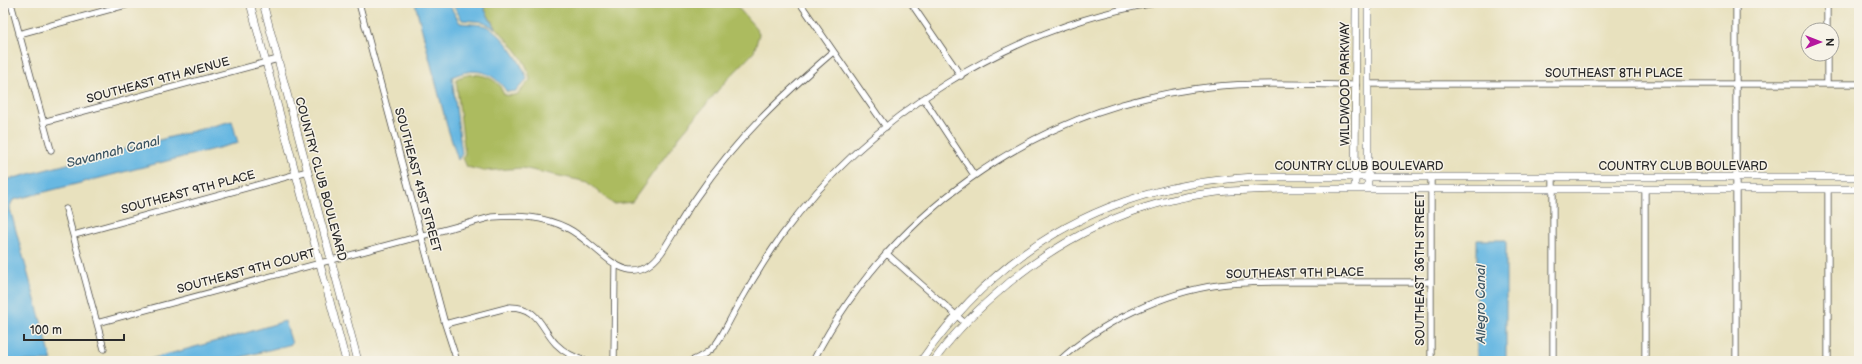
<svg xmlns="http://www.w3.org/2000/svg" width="1862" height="364" viewBox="0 0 1862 364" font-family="'Balsamiq Sans',sans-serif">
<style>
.green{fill:#acbb5e;stroke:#6c7344}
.water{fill:#67b8e2;stroke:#497286}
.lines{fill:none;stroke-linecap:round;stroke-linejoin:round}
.street-casing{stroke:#474641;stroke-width:7}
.secondary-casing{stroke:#474641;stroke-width:8}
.street{stroke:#fff;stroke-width:5.5}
.secondary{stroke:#fff;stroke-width:7}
.labels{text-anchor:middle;stroke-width:3;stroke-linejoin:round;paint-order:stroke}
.street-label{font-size:12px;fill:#2b2b2b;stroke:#f7f3e8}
.water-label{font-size:13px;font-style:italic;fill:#3d5562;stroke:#f7f3e8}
</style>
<rect width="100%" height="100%" fill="#f7f3e8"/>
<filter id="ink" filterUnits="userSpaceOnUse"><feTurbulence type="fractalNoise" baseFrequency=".025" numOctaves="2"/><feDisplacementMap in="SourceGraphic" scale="8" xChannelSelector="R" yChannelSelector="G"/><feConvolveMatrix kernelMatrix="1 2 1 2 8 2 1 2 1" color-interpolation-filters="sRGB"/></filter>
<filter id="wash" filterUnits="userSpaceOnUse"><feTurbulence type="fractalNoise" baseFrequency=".012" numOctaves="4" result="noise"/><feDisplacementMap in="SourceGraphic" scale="16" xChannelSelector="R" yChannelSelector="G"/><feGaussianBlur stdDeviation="0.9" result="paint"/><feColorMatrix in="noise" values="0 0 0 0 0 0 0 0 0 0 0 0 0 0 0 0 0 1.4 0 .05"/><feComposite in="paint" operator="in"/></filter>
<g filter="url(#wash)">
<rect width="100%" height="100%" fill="#e8e1be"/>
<path class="green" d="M483,3H734L755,27L759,34L754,52L724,83L679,137L632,202L613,204L588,182L522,168L484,171L467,167L463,158L465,154L456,79C469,72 487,73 498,84C501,87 502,93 505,95C509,96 515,95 518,94L530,80C527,49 490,32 483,3Z"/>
<path class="water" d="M415,3H450V6L460,23C468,24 475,24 482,25C500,28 522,63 527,79L516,91L507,92C493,71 475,66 452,77L462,154L458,160L447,126Z
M453,3H483L485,10L495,29L484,22L462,20L453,5Z
M232,121L238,143L13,200L10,206V209L52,361H3V177L10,179Z
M1477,240H1506V361H1477Z
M285,321L292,344L226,361H143L239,335Z"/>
</g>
<g filter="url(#ink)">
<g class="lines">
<defs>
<path id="street" d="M359,3L445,324L457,361
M800,3L886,127
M911,3L961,76
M12,7L51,150
M1827,30V3
M19,34L133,3
M1368,84H1859
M1827,84V54
M924,99L974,175
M43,122L278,59
M66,209L104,349
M74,235L308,171
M886,253L965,323
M97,323L492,217C518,215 543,216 567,228C600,244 627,298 662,252C674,233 685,213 698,195C735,140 783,95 833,52
M445,324L510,307C539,307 540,327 556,344C565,353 575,358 586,361
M614,361L615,265
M691,361C701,357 709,352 716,344C724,333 730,319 737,307C751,282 766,258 782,235C869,116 1009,27 1155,3
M813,361C888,215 1030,112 1193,89C1247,81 1302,85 1356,85
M1059,361C1099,323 1164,292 1219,285C1248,281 1277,282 1306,282C1348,282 1389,282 1431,282
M1431,361V177
M1553,361V177
M1645,361V189
M1736,361V3
M1828,361V189"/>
<path id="secondary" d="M250,3L346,361
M263,3L358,361
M1355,189L1356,3
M1368,189V3
M921,361C1001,245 1113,184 1255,177H1859
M934,361C952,335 973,314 996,294C1058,238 1135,201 1218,192C1239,190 1259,190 1279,189H1859"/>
</defs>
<use href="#street" class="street-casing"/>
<use href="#secondary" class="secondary-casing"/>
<use href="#street" class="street"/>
<use href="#secondary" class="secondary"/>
</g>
</g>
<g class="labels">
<g class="street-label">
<text x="1614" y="77">SOUTHEAST 8TH PLACE</text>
<text transform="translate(158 80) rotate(-15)" y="4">SOUTHEAST 9TH AVENUE</text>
<text transform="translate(1345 84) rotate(-90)" y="4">WILDWOOD PARKWAY</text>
<text x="1359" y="170">COUNTRY CLUB BOULEVARD</text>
<text x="1683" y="170">COUNTRY CLUB BOULEVARD</text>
<text transform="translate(321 179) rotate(75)" y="4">COUNTRY CLUB BOULEVARD</text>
<text transform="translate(418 180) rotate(75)" y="4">SOUTHEAST 41ST STREET</text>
<text transform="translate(188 192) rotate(-15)" y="4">SOUTHEAST 9TH PLACE</text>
<text transform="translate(1420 269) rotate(-90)" y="4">SOUTHEAST 36TH STREET</text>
<text transform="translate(246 271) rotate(-15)" y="4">SOUTHEAST 9TH COURT</text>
<text transform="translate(1295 273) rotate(-1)" y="4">SOUTHEAST 9TH PLACE</text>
</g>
<g class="water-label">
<text transform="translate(113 151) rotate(-14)" y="5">Savannah Canal</text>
<text transform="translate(1480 304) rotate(-90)" y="5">Allegro Canal</text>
</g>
</g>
<rect width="1862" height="364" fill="none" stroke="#f7f3e8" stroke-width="16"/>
<g transform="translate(1820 42) rotate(90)"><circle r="19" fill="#f7f3e8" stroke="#a5a39c"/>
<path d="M0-3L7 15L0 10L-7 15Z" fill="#b5179e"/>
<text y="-6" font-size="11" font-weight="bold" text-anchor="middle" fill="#2b2b2b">N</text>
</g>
<path d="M24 334v6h100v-6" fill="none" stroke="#2b2b2b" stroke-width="2"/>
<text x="30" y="334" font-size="12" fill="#2b2b2b" stroke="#f7f3e8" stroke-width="3" paint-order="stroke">100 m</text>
</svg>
